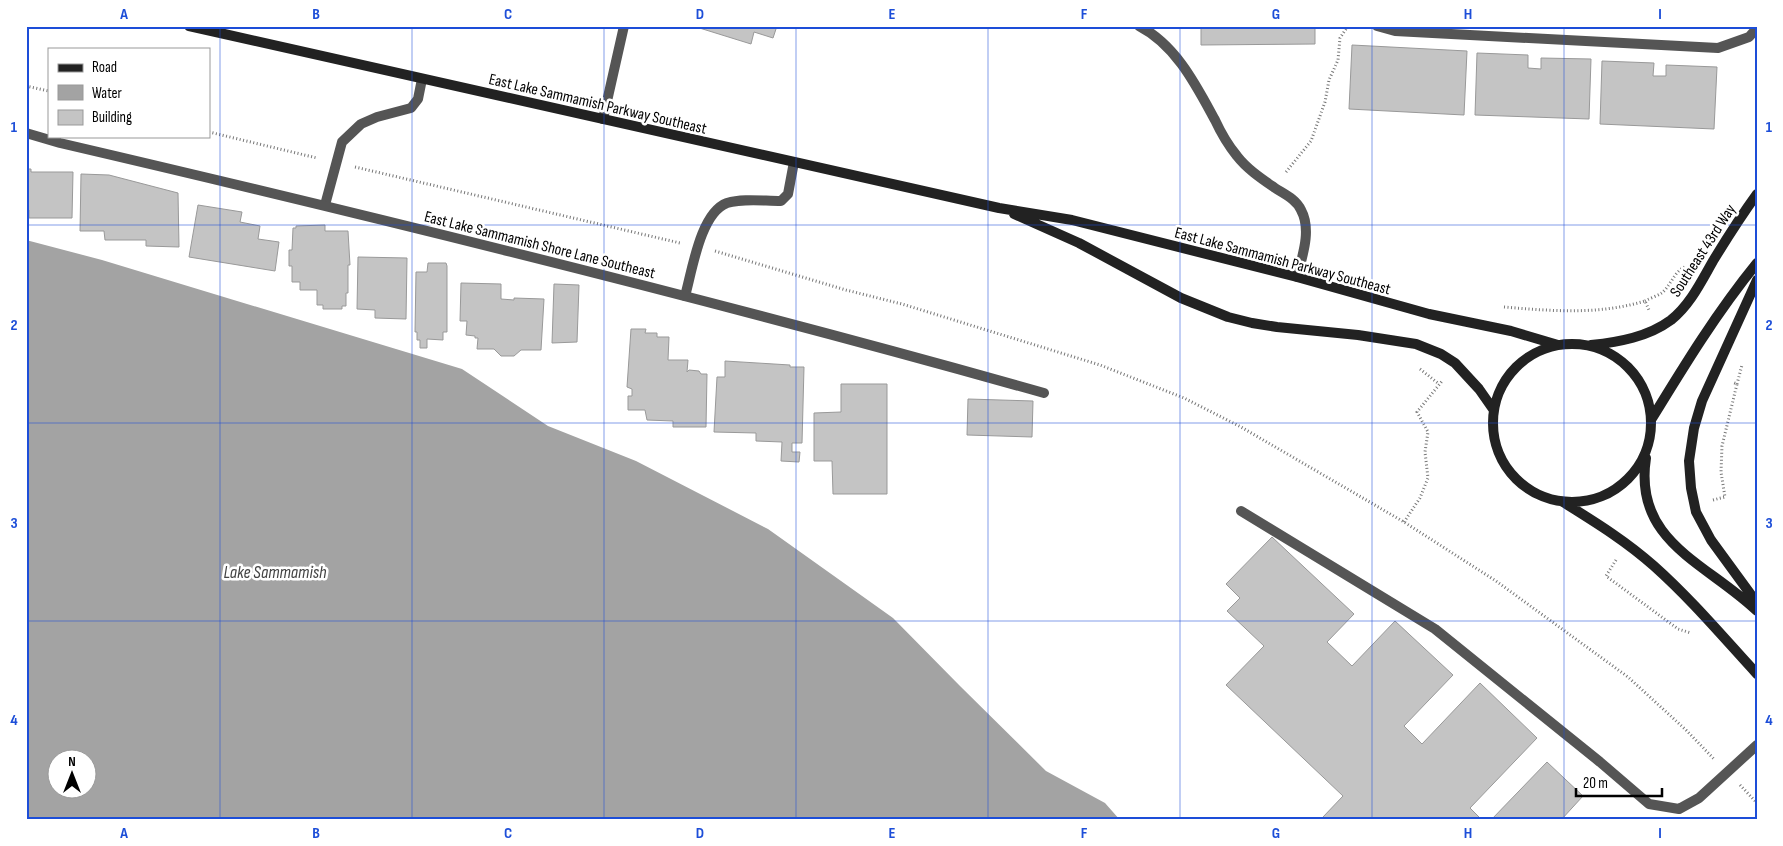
<svg xmlns="http://www.w3.org/2000/svg" width="1783" height="846" viewBox="0 0 1783 846" font-family="'Sofia Sans Condensed',sans-serif">
<style>
.water{fill:#a3a3a3;fill-rule:evenodd}
.building{fill:#c4c4c4;stroke:#999}
.lines{fill:none;stroke-linecap:round;stroke-linejoin:round}
.path{stroke:#777;stroke-width:3;stroke-dasharray:1 2.5;stroke-linecap:butt}
.lane{stroke:#555;stroke-width:10}
.street{stroke:#555;stroke-width:10}
.secondary{stroke:#222;stroke-width:10}
.grid{fill:none;stroke:#1d4ed8;stroke-width:1;stroke-opacity:0.55}
.labels{text-anchor:middle;stroke-width:5;stroke-linejoin:round;paint-order:stroke}
.street-label{font-size:16px;fill:#000;stroke:#fff}
.water-label{font-size:18px;font-style:italic;fill:#444;stroke:#fff}
.neatline{fill:none;stroke:#1d4ed8;stroke-width:2}
.grid-label{font-size:16px;text-anchor:middle;font-weight:bold;fill:#1d4ed8}
</style>
<rect width="100%" height="100%" fill="#fff"/>
<path class="water" d="M26,240L102,260L462,369L548,426L636,461L768,529L893,618L960,686L1046,771L1105,803L1120,820H26ZM58,758H88V788H58Z"/>
<path class="building" d="M693,26H777L773,38L754,32L751,44Z
M1201,26H1315V44L1201,45Z
M1352,45L1467,51L1464,115L1349,109Z
M1477,53L1528,55V68L1541,69V58L1591,59L1589,119L1475,115Z
M1602,61L1654,63L1653,76H1666V65L1717,67L1714,129L1600,124Z
M26,169H31V172H73L72,218H29V210H26Z
M81,174L109,175L178,193L179,247L146,246V240H105L104,231H80Z
M198,205L242,212L240,222L260,226L258,239L279,242L275,271L189,257Z
M325,225V231H348L350,265H348V293H346V306H342V309H323V305H317V290H300V282H292V266H289V250H292L293,228H296V226Z
M358,257L407,258L406,319L375,318V310L357,309Z
M428,263H446L447,266V332H443V340L427,339V348H420V340H417V332H415L416,272H427Z
M461,283L501,284V299L514,300V298L544,299L541,350H521L514,356H501L494,349H477L478,338H475V336L466,335L467,321H460Z
M554,284L579,285L577,342L552,343Z
M631,329H646L645,333H657V337H669L668,360H688L687,372L689,370L699,371L701,374H707L706,427H673V421L647,420L645,410H628V396H632V389L627,387Z
M725,361L790,365V367H804L802,443H792V452H800L799,462L781,461L782,442L756,441V433L714,432L717,377H725Z
M841,384H887V494H833L832,461H814V413L841,412Z
M968,399L1033,401L1032,437L967,435Z
M1272,537L1354,614L1327,642L1352,666L1395,621L1453,675L1404,726L1422,744L1480,683L1537,738L1470,808L1482,820H1326L1323,817L1343,796L1226,685L1264,646L1227,611L1240,598L1226,584Z
M1547,762L1583,796L1561,820H1491Z"/>
<g class="lines">
<path class="path" d="M26,86L49,91
M209,132L317,158
M355,167L680,243
M1286,172L1311,141L1325,102L1329,80L1338,60L1340,38L1348,26
M715,251L846,290L902,304L1100,365L1184,398L1241,427L1404,522L1496,581L1628,677L1686,730L1714,759
M1645,301C1650,298 1658,296 1663,292C1672,283 1675,270 1687,266
M1504,307C1552,311 1599,315 1645,301L1649,310
M1420,369L1439,384
M1737,384L1742,365
M1713,500L1725,497L1721,472L1722,446L1737,384L1732,382
M1404,522L1420,498L1428,478L1425,452L1428,432L1417,412L1443,380
M1616,560L1606,576L1678,629L1691,633
M1740,785L1757,803"/>
<path class="lane" d="M325,205L342,142L361,124L377,117L411,108L418,99L422,79
M685,296C692,272 700,213 727,203C743,198 763,201 781,201L788,194L794,162
M1241,511L1435,629L1600,762L1649,804L1679,809L1699,798L1757,745"/>
<path class="street" d="M1139,26C1176,45 1196,85 1215,120C1221,133 1228,145 1237,156C1247,169 1262,179 1275,188C1284,194 1296,199 1301,210C1312,230 1302,257 1297,277
M1377,26L1395,31L1718,48L1749,37L1757,28
M603,119L624,26
M26,133L60,143C390,220 718,301 1044,393"/>
<path class="secondary" d="M189,26L999,208L1072,220L1297,277L1429,314L1511,331L1558,345
M1014,214L1079,243L1181,298L1228,317L1252,323L1277,327L1358,335L1416,344L1441,354L1455,363L1479,389L1493,409
M1757,280L1702,401L1694,428L1689,461L1691,488L1696,512L1711,540L1757,603
M1493 423a79 79 0 1 1 158 0a79 79 0 1 1-158 0Z
M1591,345C1619,342 1648,337 1671,320C1690,305 1701,282 1713,261C1727,238 1741,216 1757,194
M1651,420C1684,366 1717,312 1757,263
M1646,458C1633,542 1707,563 1757,611
M1563,502C1595,522 1626,541 1654,566C1691,599 1723,637 1757,674"/>
</g>
<path class="grid" d="M220,26V820M412,26V820M604,26V820M796,26V820M988,26V820M1180,26V820M1372,26V820M1564,26V820M26,225H1757M26,423H1757M26,621H1757"/>
<g class="labels">
<g class="street-label">
<text transform="translate(598 103) rotate(13)" y="6">East Lake Sammamish Parkway Southeast</text>
<text transform="translate(540 244) rotate(14)" y="6">East Lake Sammamish Shore Lane Southeast</text>
<text transform="translate(1702 250) rotate(-57)" y="6">Southeast 43rd Way</text>
<text transform="translate(1283 260) rotate(15)" y="6">East Lake Sammamish Parkway Southeast</text>
</g>
<g class="water-label">
<text x="275" y="578">Lake Sammamish</text>
</g>
</g>
<rect width="1783" height="846" fill="none" stroke="#ffffff" stroke-width="55"/>
<rect x="48" y="48" width="162" height="90" fill="#ffffff" stroke="#999999"/>
<rect x="58" y="64" width="25" height="8" fill="#222222" stroke="#999999"/>
<text x="92" y="72" font-size="15" fill="#000000">Road</text>
<rect x="58" y="85" width="25" height="15" fill="#a3a3a3" stroke="#999999"/>
<text x="92" y="98" font-size="15" fill="#000000">Water</text>
<rect x="58" y="110" width="25" height="15" fill="#c4c4c4" stroke="#999999"/>
<text x="92" y="122" font-size="15" fill="#000000">Building</text>
<g transform="translate(72 774)"><circle r="24" fill="#ffffff" stroke="#999999"/>
<path d="M0-4L9 19L0 12L-9 19Z" fill="#000000"/>
<text y="-8" font-size="14" font-weight="bold" text-anchor="middle" fill="#000000">N</text>
</g>
<path d="M1576 788v8h86v-8" fill="none" stroke="#000000" stroke-width="2.5"/>
<text x="1583" y="788" font-size="15" fill="#000000" stroke="#ffffff" stroke-width="4" paint-order="stroke">20 m</text>
<rect x="28" y="28" width="1728" height="790" class="neatline"/>
<g class="grid-label">
<text x="124" y="19">A</text>
<text x="316" y="19">B</text>
<text x="508" y="19">C</text>
<text x="700" y="19">D</text>
<text x="892" y="19">E</text>
<text x="1084" y="19">F</text>
<text x="1276" y="19">G</text>
<text x="1468" y="19">H</text>
<text x="1660" y="19">I</text>
<text x="14" y="132">1</text>
<text x="1769" y="132">1</text>
<text x="14" y="330">2</text>
<text x="1769" y="330">2</text>
<text x="14" y="528">3</text>
<text x="1769" y="528">3</text>
<text x="14" y="725">4</text>
<text x="1769" y="725">4</text>
<text x="124" y="838">A</text>
<text x="316" y="838">B</text>
<text x="508" y="838">C</text>
<text x="700" y="838">D</text>
<text x="892" y="838">E</text>
<text x="1084" y="838">F</text>
<text x="1276" y="838">G</text>
<text x="1468" y="838">H</text>
<text x="1660" y="838">I</text>
</g>
</svg>
